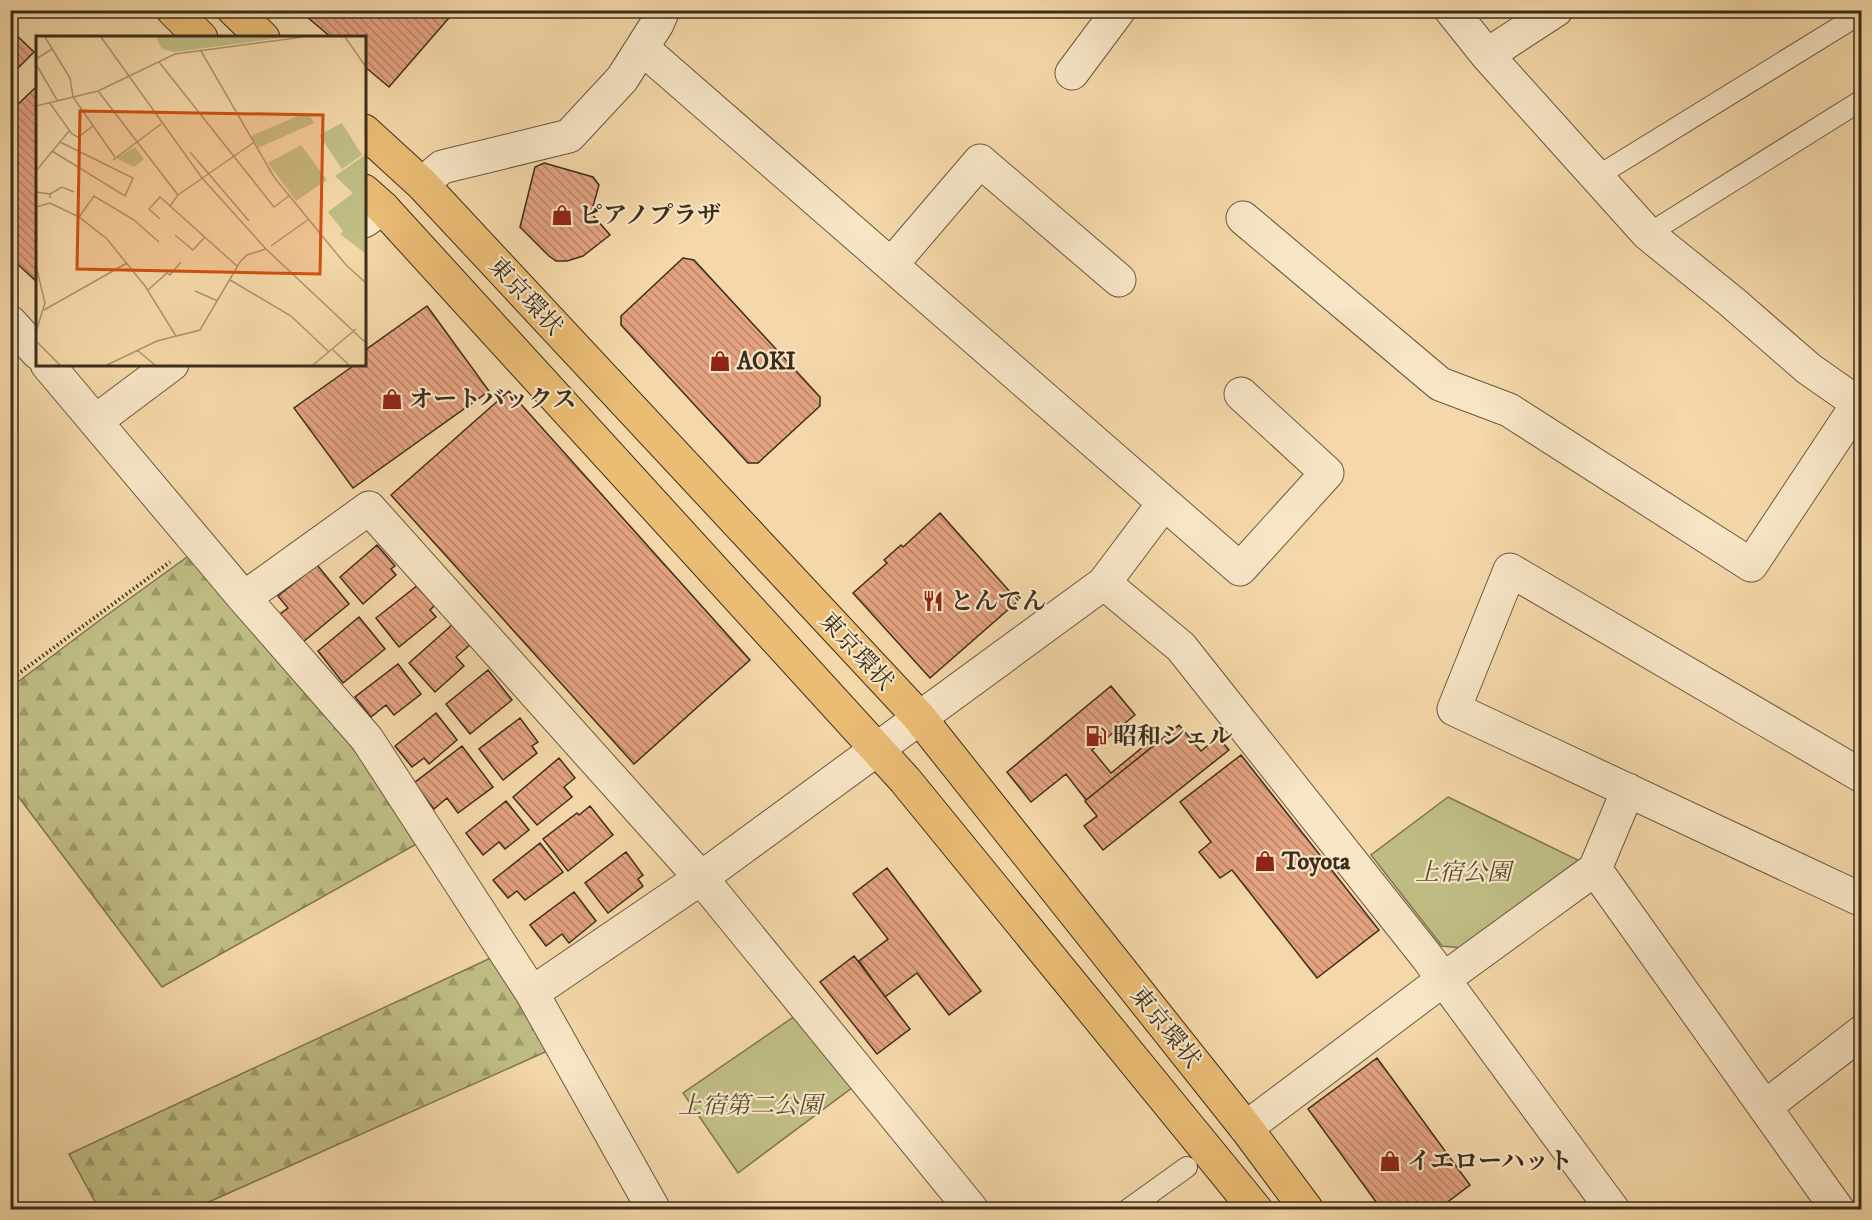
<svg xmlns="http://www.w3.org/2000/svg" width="1872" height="1220" viewBox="0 0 1872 1220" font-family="'IM FELL DW Pica','Noto Serif JP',serif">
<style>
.forest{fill:url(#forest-firs);stroke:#7e7650;stroke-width:1.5}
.green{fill:#c0be85;stroke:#7e7650;stroke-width:1.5}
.building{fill:url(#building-back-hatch);stroke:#3b2d1c;stroke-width:1.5}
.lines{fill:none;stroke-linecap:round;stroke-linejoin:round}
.lane-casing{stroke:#6a583f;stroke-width:22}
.street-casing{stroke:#6a583f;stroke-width:35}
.highway-casing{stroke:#3b2d1c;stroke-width:35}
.path{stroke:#3b2d1c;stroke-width:4;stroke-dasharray:1.5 3;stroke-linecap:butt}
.lane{stroke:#f8e6c7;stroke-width:20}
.street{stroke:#f8e6c7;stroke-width:33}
.highway{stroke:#eabc74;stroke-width:33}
.labels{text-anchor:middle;stroke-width:4.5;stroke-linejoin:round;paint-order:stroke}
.poi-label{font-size:24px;font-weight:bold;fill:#3b2d1c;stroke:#f8e6c7;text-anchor:start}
.street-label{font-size:24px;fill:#3b2d1c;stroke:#f8e6c7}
.park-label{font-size:24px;font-style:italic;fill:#564a31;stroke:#f8e6c7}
.inset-road{fill:none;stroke:#ab9471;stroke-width:1.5}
.view{fill:#ce520e;fill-opacity:0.15;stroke:#ce520e;stroke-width:3}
.inset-edge{fill:none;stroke:#3b2d1c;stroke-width:3}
</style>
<defs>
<pattern id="forest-firs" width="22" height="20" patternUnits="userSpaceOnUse" patternTransform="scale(1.5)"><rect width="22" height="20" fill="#c0be85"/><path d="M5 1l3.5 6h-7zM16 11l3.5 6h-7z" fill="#9d9b6c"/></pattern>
<pattern id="building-back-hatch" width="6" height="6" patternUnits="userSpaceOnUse" patternTransform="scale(1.5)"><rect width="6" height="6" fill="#e4a281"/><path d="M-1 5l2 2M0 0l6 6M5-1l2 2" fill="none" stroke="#ba8469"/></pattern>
</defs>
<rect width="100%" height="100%" fill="#f5d8a9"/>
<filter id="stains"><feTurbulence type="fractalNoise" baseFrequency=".00333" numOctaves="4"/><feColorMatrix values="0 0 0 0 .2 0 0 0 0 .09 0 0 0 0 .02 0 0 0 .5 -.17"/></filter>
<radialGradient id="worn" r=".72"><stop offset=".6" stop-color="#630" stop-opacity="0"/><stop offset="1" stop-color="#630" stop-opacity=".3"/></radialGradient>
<path class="forest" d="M194,552L359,751L420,842L162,987L11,787V687L100,620Z
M495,956L552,1049L193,1209H99L69,1154Z"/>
<path class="green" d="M1448,797L1582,862L1461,948L1442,946L1371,855Z
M795,1016L853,1087L738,1173L683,1093Z"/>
<path class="building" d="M300,11L455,10V11L389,87L364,66V38H332Z
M10,29L34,52L10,76Z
M38,85V283L10,257V112Z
M544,163L593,177L599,185L591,213L610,235L583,256L567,261H556L549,256L520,227L535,167Z
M683,258L694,260L820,397V406L758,463H748L621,325V316Z
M427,306L489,391L353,488L294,408L353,366L351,364H364V351Z
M509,391L750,660L634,764L391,495Z
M940,513L1018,601L930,678L853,593L887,563L884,560L901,545L903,547Z
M377,545L395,566L391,569L396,575L363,604L340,577Z
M317,565L349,604L303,642L280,614L288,608L278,596Z
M418,585L435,605L430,610L436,617L399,647L376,618Z
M359,617L385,649L343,683L318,651Z
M453,624L471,644L456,657L464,666L435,692L409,663Z
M398,664L421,694L394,715L386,705L371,717L355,697Z
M488,670L512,700L470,734L446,704Z
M1111,686L1135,715L1092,750L1111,773L1154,738L1157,743L1086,800L1066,774L1031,802L1007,772Z
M436,713L457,740L429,764L424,758L412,767L395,746Z
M520,718L538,742L532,746L537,753L503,780L479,749Z
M1179,725L1201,751L1218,737L1229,750L1103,850L1084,826L1097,816L1085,801Z
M462,746L493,787L458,813L447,798L434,809L414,783Z
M1241,755L1379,930L1317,978L1232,870L1220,878L1199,852L1211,842L1180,802Z
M559,758L575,778L564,787L572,797L537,825L513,797Z
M506,801L529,830L505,849L499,842L483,855L466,833Z
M590,806L613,835L568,871L543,839L577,813L579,815Z
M540,843L563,872L525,900L517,891L508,898L493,880Z
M626,852L643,875L638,879L643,886L608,913L585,883Z
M887,868L981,991L949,1015L917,973L885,997L859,961L888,939L853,894Z
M574,892L596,921L569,943L562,934L546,946L530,925Z
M854,956L910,1029L877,1054L820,982Z
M1377,1058L1470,1185L1437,1210H1382L1308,1109Z"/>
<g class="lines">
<defs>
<path id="lane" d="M1596,177L1862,13
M1648,234L1862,100
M1127,1210L1187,1167"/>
<path id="street" d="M1451,10L1487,55L1648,234L1732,302L1809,369L1862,406
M642,48L1240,569L1327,473L1241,394
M1487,55L1556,10
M1072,73L1119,10
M422,184L442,167L569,136L622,79L657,24L663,10
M1243,218L1440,384L1509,410L1751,565L1858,404
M364,221L383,208
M891,265L980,161L1119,280
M10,322L38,353
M47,364L244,598L367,739L532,993L654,1210
M96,421L172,364
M1104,583L1181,647L1427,957L1613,1210
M244,598L369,508L701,878L972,1210
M1862,776L1510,570L1454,709L1862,900
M1595,869L1838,1210
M532,993L701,878L1104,583L1164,503
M1765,1107L1862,1032
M1246,1128L1444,979L1595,869L1628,790"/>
<path id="highway" d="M173,10L201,38
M234,10L263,38
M364,131L422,184L919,717L1246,1128L1307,1210
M364,191L383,208L905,780L1256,1210"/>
</defs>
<use href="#lane" class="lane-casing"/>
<use href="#street" class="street-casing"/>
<use href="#highway" class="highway-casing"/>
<path class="path" d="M10,680L170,562"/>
<use href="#lane" class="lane"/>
<use href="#street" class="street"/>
<use href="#highway" class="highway"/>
</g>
<defs>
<symbol id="shop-bare" viewBox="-9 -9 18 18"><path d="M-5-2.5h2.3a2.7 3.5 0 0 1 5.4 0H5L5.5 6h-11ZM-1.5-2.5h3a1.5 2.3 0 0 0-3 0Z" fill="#8f2418" stroke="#f8e6c7" stroke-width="2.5" paint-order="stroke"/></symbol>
<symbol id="restaurant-bare" viewBox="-9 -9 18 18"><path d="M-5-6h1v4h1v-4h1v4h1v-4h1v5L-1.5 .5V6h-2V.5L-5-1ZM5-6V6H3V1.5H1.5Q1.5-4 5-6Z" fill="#8f2418" stroke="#f8e6c7" stroke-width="2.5" paint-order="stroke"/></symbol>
<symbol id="fuel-bare" viewBox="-9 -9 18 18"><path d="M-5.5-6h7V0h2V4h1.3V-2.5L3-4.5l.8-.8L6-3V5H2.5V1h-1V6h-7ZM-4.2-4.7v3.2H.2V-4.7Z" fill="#8f2418" stroke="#f8e6c7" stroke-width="2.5" paint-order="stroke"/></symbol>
</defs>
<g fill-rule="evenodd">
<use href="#shop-bare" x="547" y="200" width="30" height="30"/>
<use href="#shop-bare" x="705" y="346" width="30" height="30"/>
<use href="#shop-bare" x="377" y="384" width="30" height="30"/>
<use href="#restaurant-bare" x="918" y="586" width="30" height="30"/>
<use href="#fuel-bare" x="1081" y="721" width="30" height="30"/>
<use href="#shop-bare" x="1250" y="846" width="30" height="30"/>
<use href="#shop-bare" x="1375" y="1146" width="30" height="30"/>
</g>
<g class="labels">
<g class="poi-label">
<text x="579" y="223">ピアノプラザ</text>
<text x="737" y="369">AOKI</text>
<text x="409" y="407">オートバックス</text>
<text x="950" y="609">とんでん</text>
<text x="1113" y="744">昭和シェル</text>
<text x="1282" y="869">Toyota</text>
<text x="1407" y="1169">イエローハット</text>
</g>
<g class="street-label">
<text transform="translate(526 296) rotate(47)" y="8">東京環状</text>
<text transform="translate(857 651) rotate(47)" y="8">東京環状</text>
<text transform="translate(1166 1027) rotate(51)" y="8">東京環状</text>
</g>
<g class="park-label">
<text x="1463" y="880">上宿公園</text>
<text x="750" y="1113">上宿第二公園</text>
</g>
</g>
<g transform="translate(36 36)">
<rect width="330" height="330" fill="#f5d8a9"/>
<path d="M120,1H252L139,16L126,13ZM266,78L274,80L278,87L222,112L215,100ZM306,87L326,119L306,133L283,99ZM265,109L291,144L260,165L232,127ZM329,119L330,120V218L304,198L307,195L292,176L317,157L299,140Z" fill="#c0be85"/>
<path d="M99,111L108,123L98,131L80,122Z" fill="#c0be85"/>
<path class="inset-road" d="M9,1L34,42L37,61L79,121M65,1L166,142L230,213L330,307M309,1L330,31M165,15L238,141L310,229L330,247M0,23L16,13M123,26L238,171L254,159M0,28L21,64M62,55L142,159M13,66L36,98L42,101L57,90M0,70L62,55L139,18L267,1M16,115L89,160L97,142L24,106M154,116L213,185M77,124L125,88M0,135L33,95M0,156L14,158V162M14,158L26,151L38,156M134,170L142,159L217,107M0,171L14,167L43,181L71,203L109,250L140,300M43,181L58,160L98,184L123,206M124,183L113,173L124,161L201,230M139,199L157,214L169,201M235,210L273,183M0,230L9,267L0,296M194,244L255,280L293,316M112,254L131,237L134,239L145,226M159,255L182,265M8,274L91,227M0,305L24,329M296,313L313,329M101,314L119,329M71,329L121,305L164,294L204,226L211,219L230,213M277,329L320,293"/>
<path class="view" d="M44,75L287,79L284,238L41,233Z"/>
<rect width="330" height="330" class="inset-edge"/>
</g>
<rect width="1872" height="1220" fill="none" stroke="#f5d8a9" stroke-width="36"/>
<rect x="12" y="12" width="1848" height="1196" fill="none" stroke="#3b2d1c" stroke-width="3"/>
<rect x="18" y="18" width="1836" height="1184" fill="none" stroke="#3b2d1c" stroke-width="1.5"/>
<rect width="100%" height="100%" filter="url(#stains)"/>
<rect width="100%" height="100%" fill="url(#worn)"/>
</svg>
